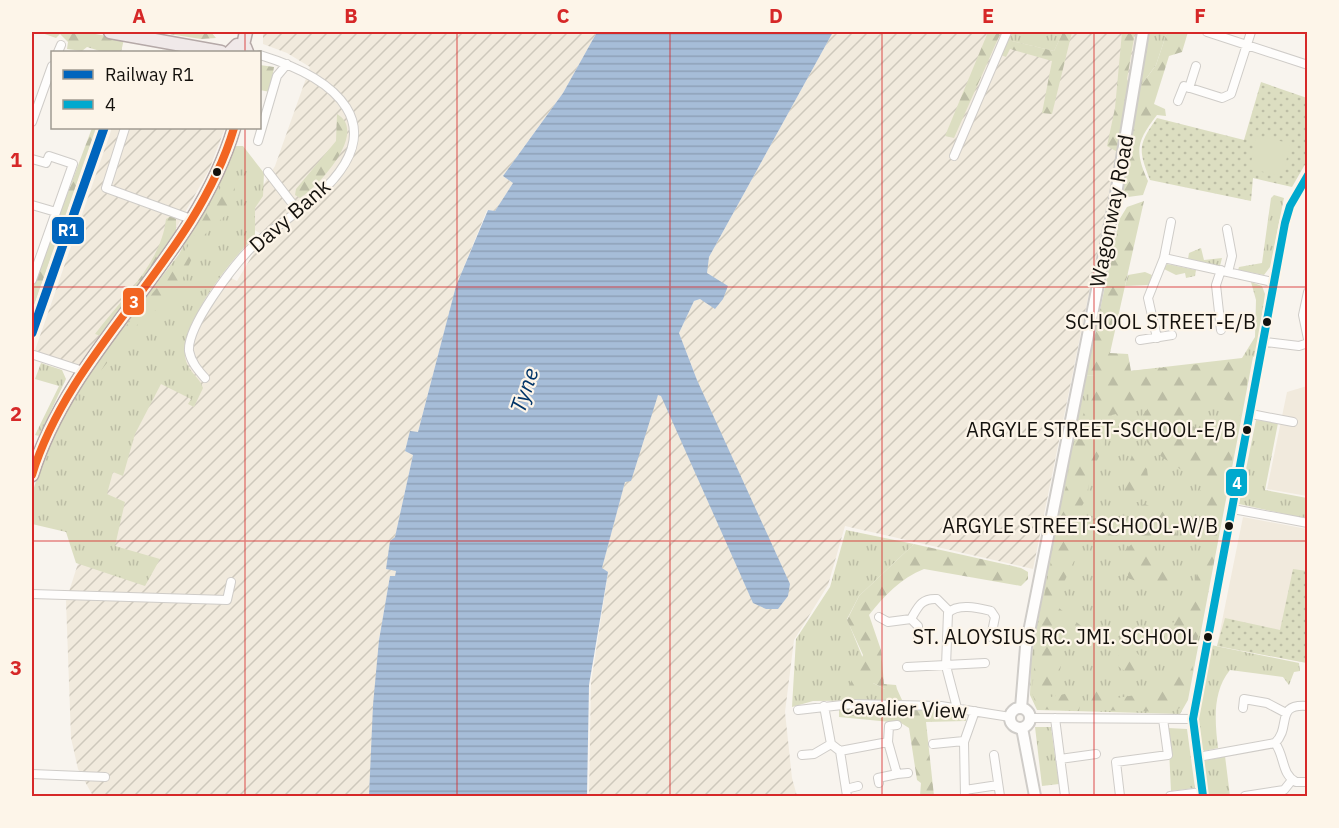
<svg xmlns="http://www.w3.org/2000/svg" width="1339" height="828" viewBox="0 0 1339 828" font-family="'IBM Plex Sans',sans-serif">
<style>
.built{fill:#f1eadd}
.industrial{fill:url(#industrial-furrows)}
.grass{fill:url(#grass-tufts)}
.forest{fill:url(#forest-firs)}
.park{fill:url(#park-dots)}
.garden{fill:#dcdec1}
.water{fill:url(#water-rules)}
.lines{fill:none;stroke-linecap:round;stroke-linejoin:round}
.minor-casing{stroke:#cfccc8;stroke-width:10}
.secondary-casing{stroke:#cfccc8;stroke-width:14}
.primary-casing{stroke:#b5a9a8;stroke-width:15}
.minor{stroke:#fefdfc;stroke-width:8}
.secondary{stroke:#fefdfc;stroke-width:10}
.primary{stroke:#f0e9e9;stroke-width:12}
.bus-1-casing{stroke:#fdf5e9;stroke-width:12}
.bus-2-casing{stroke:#fdf5e9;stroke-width:12}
.bus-1{stroke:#00a9ce;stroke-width:8}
.bus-2{stroke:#f26522;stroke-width:8}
.rail-1-casing{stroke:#fdf5e9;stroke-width:14}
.rail-1{stroke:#0065bd;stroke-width:9}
.grid{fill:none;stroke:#d62828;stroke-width:1.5;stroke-opacity:0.55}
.bus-dot{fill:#14110d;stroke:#fdf5e9;stroke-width:2}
.labels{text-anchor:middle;stroke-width:4.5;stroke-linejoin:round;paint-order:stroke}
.bus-label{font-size:20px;fill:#14110d;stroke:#fdf5e9;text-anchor:end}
.street-label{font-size:21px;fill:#14110d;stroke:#fdf5e9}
.water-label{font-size:22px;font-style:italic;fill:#023568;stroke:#fdf5e9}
.line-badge{stroke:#fdf5e9;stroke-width:2}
.badge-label{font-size:16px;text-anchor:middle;font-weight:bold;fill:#fff}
.neatline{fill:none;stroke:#d62828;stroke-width:2}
.grid-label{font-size:20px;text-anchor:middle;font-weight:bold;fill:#d62828}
</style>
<defs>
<pattern id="industrial-furrows" width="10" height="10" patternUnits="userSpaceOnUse" patternTransform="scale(1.5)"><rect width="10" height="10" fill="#f1eadd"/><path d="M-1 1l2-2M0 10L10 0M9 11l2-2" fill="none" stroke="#cec8bc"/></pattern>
<pattern id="grass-tufts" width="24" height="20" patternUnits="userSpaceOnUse" patternTransform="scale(1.5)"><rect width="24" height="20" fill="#dcdec1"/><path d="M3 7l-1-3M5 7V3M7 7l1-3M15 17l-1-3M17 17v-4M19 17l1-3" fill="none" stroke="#bcbda5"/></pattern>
<pattern id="forest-firs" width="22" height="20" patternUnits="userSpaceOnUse" patternTransform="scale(1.5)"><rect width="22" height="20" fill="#dcdec1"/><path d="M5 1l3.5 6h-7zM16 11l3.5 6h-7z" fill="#bcbda5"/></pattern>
<pattern id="park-dots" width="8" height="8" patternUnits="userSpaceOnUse" patternTransform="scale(1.5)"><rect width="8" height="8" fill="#dcdec1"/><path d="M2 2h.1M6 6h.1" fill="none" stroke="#bcbda5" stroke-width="1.8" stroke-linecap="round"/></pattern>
<pattern id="water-rules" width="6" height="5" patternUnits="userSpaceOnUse" patternTransform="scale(1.5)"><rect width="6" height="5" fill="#a6bdd8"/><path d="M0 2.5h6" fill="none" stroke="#8ea1b8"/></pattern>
</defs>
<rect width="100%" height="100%" fill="#f8f4ee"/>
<path class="built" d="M1307,386V496L1267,489L1287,392Z
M1243,517L1307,529V663L1217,646Z"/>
<path class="industrial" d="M263,32H597L563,93L503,176L513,183L495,211L487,210L456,286L418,432L411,431L405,451L413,455L395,537L390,541L387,569L396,570L395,576H390L379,640L369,796H93L78,769L71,738L66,601L128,407L223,274L237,281L264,236L241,221L275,166L310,67L287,53L263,44Z
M833,32H1138L1117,155L1033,569L845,526L828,585L794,640L785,712L792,778L797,796H589L591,683L608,573L602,568L625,482L658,395L697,380L679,333L694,301L700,299L709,257Z
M112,128H225L209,170L161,255L74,372L32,359Z"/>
<path class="grass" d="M1012,32H1063L1054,51L1008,40Z
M1146,32H1167L1156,65L1140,87Z
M236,146H243L264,173L263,196L255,208V236C232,259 176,327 186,361C189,372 200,378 203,388L194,407L188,404L191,399L161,384L135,434L123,476L113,472L107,494L125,502L115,546L160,559L145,586L76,563L66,532L32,524V494L46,448L89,372L179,254Z
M1274,195L1284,198L1270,267L1264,275L1238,270L1239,267L1262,263L1271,198Z
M1201,248L1204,260L1222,258L1220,266L1188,259L1189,253Z
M1167,264L1196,270L1195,276L1186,278L1185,273L1176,275L1164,269Z
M1145,272L1152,275L1149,285L1125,286L1128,275Z
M1251,282L1262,286L1265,294L1256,356L1253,357L1188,700L1180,714L1037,710L1030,695L1031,659L1057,516L1086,376L1242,358L1255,337L1256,300Z
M41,363L62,370L66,379L39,436L35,435L59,386L35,379Z
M1256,420L1278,423L1265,490L1307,498V519L1239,504Z
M846,530L914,544L859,596L847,619L873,683L885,689H897L902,700L813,701L792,707L796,639L830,587Z
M1211,645L1299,663L1300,671L1294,672L1289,685L1283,677L1230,670C1212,692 1215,722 1218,748L1204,751C1187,729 1206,671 1211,645Z
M1035,727H1051L1059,784L1042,786Z
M1168,728L1187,729L1195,788L1171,791Z
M1225,756L1230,796H1244H1207L1204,761Z"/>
<path class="forest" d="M39,32H84L124,39L121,52H103L87,47L82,51L67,49L68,42L60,34L56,38Z
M156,32H211L216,38L201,39Z
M988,32H1001L954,138L945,136Z
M1063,32H1072L1052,114L1042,113L1052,61L1010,49L1006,57L1001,55L1008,40L1054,51Z
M1122,32H1135L1127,79L1130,86L1121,154L1107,146L1115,108Z
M1167,32H1188L1182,52L1169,56L1154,104L1165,109L1166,116L1157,115C1137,141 1134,150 1148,181L1143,195L1128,197L1121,194L1140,87L1156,65Z
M260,65L274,67L270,92L260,90Z
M337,114C369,132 318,187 300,198L295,195L296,189L336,141Z
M92,128H96L32,311V288Z
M233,172L235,192L230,211L202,237L175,295L138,324L99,373L91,369L182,257L227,176Z
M1144,201L1110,353L1128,354L1131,371L1252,359L1235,438L1230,443L1222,441L1219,436L1235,415L1237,407L1222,398L1211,397L1194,422L1193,426L1233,449C1232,459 1232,478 1220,482C1205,487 1154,456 1147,442C1145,437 1145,422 1143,415L1154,400L1148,398L1138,405L1124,423H1120L1116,414L1112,415L1107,423L1104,447L1091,472L1086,499L1074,520L1072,542L1074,561L1057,597L1059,608L1085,629L1089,636L1081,637L1064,627L1051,626L1043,639L1038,640L1036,637L1077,430L1095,385L1096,375L1086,376L1119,220L1127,207Z
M171,216L176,219V234L164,256L101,336L95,334C121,299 161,264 166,219Z
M1132,455L1147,469L1148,477L1143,483V494L1139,502H1134L1126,497L1123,480Z
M1200,490L1225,494L1217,540C1193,532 1201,508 1200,490Z
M1160,501L1168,505L1179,542L1158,539L1140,541L1133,533L1137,528L1139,506L1145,504L1153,508Z
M1096,518L1104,520L1118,535L1108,547L1091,532L1093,519Z
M1135,541L1163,566L1173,583L1171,588L1163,589C1154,580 1140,584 1128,578V571L1118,557Z
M914,544L1021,568L1028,572V579L1021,586L924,569C901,578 884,596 869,615L881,650L884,684L896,685L897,689H885L873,683L859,694L849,686L863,655L847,620L859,596Z
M1207,552L1215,553L1195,651L1176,641L1171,627L1194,584L1203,553Z
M1049,634L1055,635L1060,641C1063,668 1062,669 1049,692L1051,697L1078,691L1082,694L1079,711L1038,709L1032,693L1036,647Z
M1121,648L1133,649L1147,663L1144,677H1133L1115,664Z
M1187,664L1193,665L1192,670L1180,708L1170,712L1094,710L1087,707L1089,692L1095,689L1117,698L1148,693Z
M839,709L957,710L966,715V721L926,722L934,796H920L921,783L917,780L909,728L901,723L839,717Z"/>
<path class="park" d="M1261,82L1307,98V161L1292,187L1253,178L1251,201L1150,180C1138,149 1138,145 1157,118L1244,140Z
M1293,569L1307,571V663L1217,646L1225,618L1280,630Z"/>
<path class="garden" d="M1256,136L1290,143L1283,176L1250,169Z"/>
<path class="water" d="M597,32H833L709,257L707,273L728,286L723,299L715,309L700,299L694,301L679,333L697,380L790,584L788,596L778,609H766L753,603L661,396L658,395L631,481L625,482L602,568L608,572L589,685L587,796H369L373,705L379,640L390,576H395L396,571L386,569L390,541L395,537L413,455L405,451L410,431L418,432L456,286L488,210L495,211L513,183L503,176L563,93Z"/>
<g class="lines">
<defs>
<path id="minor" d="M1207,32L1308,65
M58,52L61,45
M1189,88L1196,66
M1178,101L1184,86L1222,98L1231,94L1251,32
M32,122L52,66
M125,128L106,188L191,219
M258,141L277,76L287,64
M954,156L1007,32
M32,159L46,163L49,156L73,164L32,280
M268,172L298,211
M32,205L56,212
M1227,229L1232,256L1228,272
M1164,258L1273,282
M1221,270L1216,285L1221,330
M1308,292L1303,315L1308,339
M1157,338L1148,298L1164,258L1171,222
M1140,340L1172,335
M1265,342L1299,346L1308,343
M34,355L83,371
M205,378C198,370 191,362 189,351C187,326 232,268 249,250C270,229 296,215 317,196C396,125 335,78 260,55
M1251,414L1293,422
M1233,509L1308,523
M32,594L227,600L231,582
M879,617L888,622L911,619L918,626V638
M911,619C918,607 921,598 937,599L949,611
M907,667L985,663
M824,706L831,744L840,751L888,742L897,774L878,778L879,783
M957,708L946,666L948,613C958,603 978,608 991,611L995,617L991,637
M1243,708L1244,699L1267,703L1286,713
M798,710L851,704L941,706L1010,717
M1031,718L1193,719
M1055,718L1065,796
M888,742L889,726L897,725
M1275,743C1285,756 1281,774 1296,782H1308
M933,744L964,741
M840,751L847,796
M802,755L814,754L831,744
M994,755L1000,796
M1198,757L1275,743C1292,727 1274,703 1308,706
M1060,759L1096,754
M32,774L105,777
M897,774L908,773
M846,789L858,786
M965,790L998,785
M965,796L964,742L975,711
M1120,796L1116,762L1168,755L1163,719
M1170,796L1202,792
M1203,796L1193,719L1285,223L1290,206L1308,175
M1245,796L1284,790L1292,780"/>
<path id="secondary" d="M1010 718a10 10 0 1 1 20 0a10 10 0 1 1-20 0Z
M1021,708L1026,647L1116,194L1143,32
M1022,728L1035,796"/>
<path id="primary" d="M110,32L221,52
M243,45L246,32
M230,52L237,45L245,47L247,52
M32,475C72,345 195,260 234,128"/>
</defs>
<use href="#minor" class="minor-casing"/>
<use href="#secondary" class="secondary-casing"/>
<use href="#primary" class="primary-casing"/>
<use href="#minor" class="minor"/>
<use href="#secondary" class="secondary"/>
<use href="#primary" class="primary"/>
<defs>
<path id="bus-1" d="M1203,796L1193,719L1285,223L1290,206L1308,175"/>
<path id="bus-2" d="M32,475C72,345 195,260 234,128"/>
</defs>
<use href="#bus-1" class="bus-1-casing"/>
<use href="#bus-2" class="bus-2-casing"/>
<use href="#bus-1" class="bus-1"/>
<use href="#bus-2" class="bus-2"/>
<defs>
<path id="rail-1" d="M32,333L104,128"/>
</defs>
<use href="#rail-1" class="rail-1-casing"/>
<use href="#rail-1" class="rail-1"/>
</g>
<path class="grid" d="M245,32V52M457,32V796M670,32V796M882,32V796M1094,32V796M245,128V796M32,287H1308M32,541H1308"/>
<g class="bus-dot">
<circle cx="217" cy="172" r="5"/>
<circle cx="1267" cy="322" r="5"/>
<circle cx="1247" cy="430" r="5"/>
<circle cx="1229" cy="526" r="5"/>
<circle cx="1208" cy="637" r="5"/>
</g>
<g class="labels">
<g class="bus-label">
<text x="1256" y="329">SCHOOL STREET-E/B</text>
<text x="1236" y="437">ARGYLE STREET-SCHOOL-E/B</text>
<text x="1218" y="533">ARGYLE STREET-SCHOOL-W/B</text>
<text x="1197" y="644">ST. ALOYSIUS RC. JMI. SCHOOL</text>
</g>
<g class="street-label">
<text transform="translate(1112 211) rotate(-79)" y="7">Wagonway Road</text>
<text transform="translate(290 216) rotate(-41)" y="7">Davy Bank</text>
<text transform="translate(904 709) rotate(2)" y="7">Cavalier View</text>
</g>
<g class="water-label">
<text transform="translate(524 390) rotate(-71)" y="8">Tyne</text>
</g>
</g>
<g class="line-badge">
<rect x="51" y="216" width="34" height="29" rx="6" fill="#0065bd"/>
<rect x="122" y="287" width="23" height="29" rx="6" fill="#f26522"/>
<rect x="1225" y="468" width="23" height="29" rx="6" fill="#00a9ce"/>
</g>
<g class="badge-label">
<text x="68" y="236">R1</text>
<text x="134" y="308">3</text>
<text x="1237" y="489">4</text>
</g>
<rect width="1339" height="828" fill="none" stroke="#fdf5e9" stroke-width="66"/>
<rect x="51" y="51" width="210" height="78" fill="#fdf5e9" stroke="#a09a91" stroke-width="1.5"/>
<rect x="63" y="70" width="30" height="9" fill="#0065bd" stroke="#a09a91" stroke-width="1.5"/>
<text x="105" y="81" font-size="18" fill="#14110d">Railway R1</text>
<rect x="63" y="100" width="30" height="9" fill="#00a9ce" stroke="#a09a91" stroke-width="1.5"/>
<text x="105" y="111" font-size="18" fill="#14110d">4</text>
<rect x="33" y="33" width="1273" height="762" class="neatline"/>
<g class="grid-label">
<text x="139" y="23">A</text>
<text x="351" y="23">B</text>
<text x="563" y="23">C</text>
<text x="776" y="23">D</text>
<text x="988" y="23">E</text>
<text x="1200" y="23">F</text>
<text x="16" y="167">1</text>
<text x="16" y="421">2</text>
<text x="16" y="675">3</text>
</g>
</svg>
